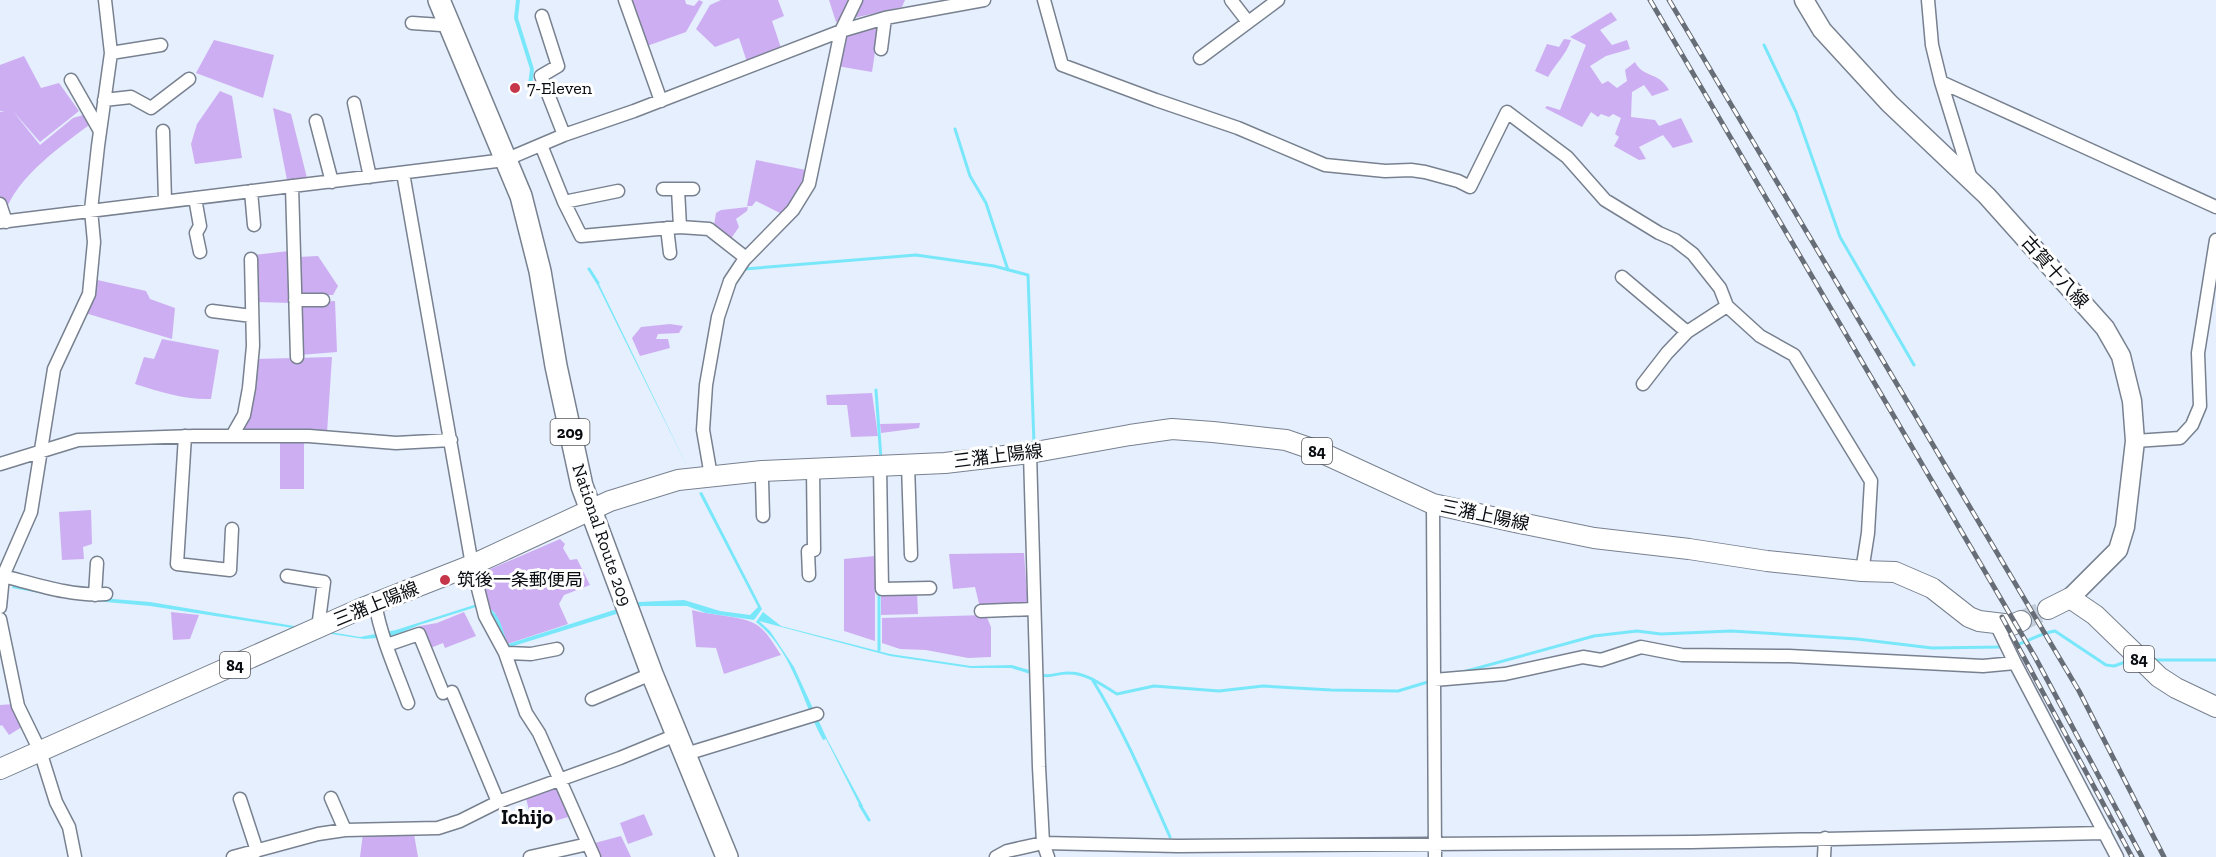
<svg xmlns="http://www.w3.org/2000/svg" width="2216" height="857" viewBox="0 0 2216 857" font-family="'Zilla Slab','Noto Sans JP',serif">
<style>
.green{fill:#ceaef2}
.water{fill:#79e7fa}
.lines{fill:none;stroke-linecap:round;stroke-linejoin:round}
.stream{stroke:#79e7fa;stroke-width:3}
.primary-tunnel{stroke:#c4cdda;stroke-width:20;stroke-dasharray:20 10;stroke-linecap:butt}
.minor-casing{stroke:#78818f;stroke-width:15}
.secondary-casing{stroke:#78818f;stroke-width:21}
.primary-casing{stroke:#78818f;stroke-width:22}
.trunk-casing{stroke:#78818f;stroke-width:24}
.minor{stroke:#fff;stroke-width:12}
.secondary{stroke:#fff;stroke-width:18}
.primary{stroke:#fff;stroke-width:20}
.trunk{stroke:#fff;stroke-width:21}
.rail-casing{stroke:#686e77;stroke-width:5}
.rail{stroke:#fff;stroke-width:3;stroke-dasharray:9;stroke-linecap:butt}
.poi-dot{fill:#c6364a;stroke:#fff;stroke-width:2}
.labels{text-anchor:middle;stroke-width:6;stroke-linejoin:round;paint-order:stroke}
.shield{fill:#fff;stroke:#535558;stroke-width:1.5}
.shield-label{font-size:16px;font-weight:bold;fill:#090c11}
.poi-label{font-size:18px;fill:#090c11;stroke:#fff;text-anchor:start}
.street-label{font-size:18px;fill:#090c11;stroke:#fff}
.quarter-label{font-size:21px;font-weight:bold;fill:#090c11;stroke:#fff}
</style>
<rect width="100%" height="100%" fill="#e5effe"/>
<path class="green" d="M631,0H685L686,4L694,6L699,0L703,2L686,32L647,46Z
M721,0H778L784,16L772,21L781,48L747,62L739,38L715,47L696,29L710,5Z
M829,0H905L902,7L836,22Z
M1611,12L1617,20L1600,30L1612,45L1627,40L1630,49L1606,56L1590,66L1602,84L1608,81L1617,88L1627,81L1625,70L1635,62C1643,78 1658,71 1669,90L1652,96L1644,85L1632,92L1631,117L1655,120L1659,126L1681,118L1693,142L1673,148L1663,135L1639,147L1646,159L1639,160L1614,146L1619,137L1615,134L1621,118L1613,114L1609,117L1601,114L1598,117L1591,112L1582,127L1545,108L1547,106L1560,110L1586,45L1570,37Z
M879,26L872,72L837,66L846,35Z
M1564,39L1571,40C1566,55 1556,63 1548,77L1535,71L1547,44L1559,47Z
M214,40L274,55L263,98L196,73Z
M24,56L41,88L59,83L79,111L40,142L12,110L40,145L73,118L90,113L96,120C63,145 17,175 4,215L0,216V112L5,111H0V65Z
M220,91L232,96L242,158L195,164L191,144L197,124Z
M273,108L291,114L307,178L287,180Z
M756,160L806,170L803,184L782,214L756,201L752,206H747Z
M748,207L747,211L736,219L739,227L730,240L714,225L716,213L721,210Z
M289,251L291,303L257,302L254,255Z
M318,256L338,286L333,295L299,296L298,257Z
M93,279L146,291L150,299L175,308L172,339L85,313Z
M335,301L337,352L300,355L299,303Z
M670,324L683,326L679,333L658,334L656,339H668L670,348L640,356L632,338L641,327Z
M162,339L219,350L211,399C185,400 160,392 135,384L144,357L154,359Z
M332,357L327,433L242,432L248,414L255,359Z
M872,393L878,436L851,437L847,405H827L826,395Z
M920,423L919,428L881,433L880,424Z
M280,440H304V489H280Z
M91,510L92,544L83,547L84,559L62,560L59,512Z
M560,539L565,544L563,548L570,560L577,559L590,585L564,595L559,604L568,624L507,644L495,613L484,603L479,574Z
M1024,553L1028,606L980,608L975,587L953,589L949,554Z
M875,556V641L844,631V559Z
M881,593H917L918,614L881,615Z
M692,610C711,616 748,615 761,628C769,635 775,646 781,655L724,674L716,648L696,647Z
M171,612L199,615L190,639L173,640Z
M464,612L476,636L445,648L443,643L428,649L420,626L437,623Z
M986,615L991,627V657L968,658L926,650L900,649L882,643V618Z
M14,704L25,725L9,735L2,725L0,726V705Z
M558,785L572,816L533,827L525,794Z
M644,814L653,835L628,844L620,823Z
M363,833L414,834L418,857H360Z
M621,836L631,857H597L591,844Z"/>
<path class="water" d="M516,0H520L518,18L534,69L532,88L528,85L530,69L514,18Z
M596,282H598L688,468Z
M702,492L762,609L754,620L706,613L687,606H642L507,648C498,633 498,607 476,607L419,625L391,637L364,639L150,606L73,599L12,588L13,584L101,598L150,602L360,637L396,630L477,604C500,608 500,624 508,644L639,602L684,600L720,611L750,615L758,607L699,493Z
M763,612L781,626L890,654L971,666L1012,665L1043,674V678L1011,668H971L890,656L759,621L770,631L794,667L827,739L863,806L861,808L826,739L823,740C801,700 793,651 756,622Z"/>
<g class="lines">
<path class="stream" d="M1764,45L1796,112L1840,237L1914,365
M955,129L970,176L986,203L1008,270
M589,269L598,283
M745,269L916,255L994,266L1028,275L1034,444
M876,390L881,459
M879,594V650
M2012,646C2027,643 2039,633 2055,631L2106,665L2114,666L2131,660
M2152,660H2216
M1463,672L1594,636L1637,631L1661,634L1731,631L1857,639L1932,648L2002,647
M1041,675C1051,678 1059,672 1069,673C1087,673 1102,685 1117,694L1154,686L1219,691L1263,686L1331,690L1398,691L1431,681
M1092,679C1123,729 1146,783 1170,837
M860,805L869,820"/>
<path class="primary-tunnel" d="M2021,621L2048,609"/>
<defs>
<path id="minor" d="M625,0L661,101
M1044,0L1062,65L1156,100L1238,128L1325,165L1385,171L1411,170L1425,172L1458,181L1470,187L1507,112L1567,157L1605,200L1659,233L1675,240L1693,254L1720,288L1727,306L1760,336L1794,355L1871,481L1868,533L1862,571
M1231,0L1248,22
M1928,0L1932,45L1941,82L1971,179
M542,16L558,66L541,76L564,135
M412,23L441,25
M881,49L885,18
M111,53L161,45
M1200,58L1278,0
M71,80L100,131
M1941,82L2216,207
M104,100L131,97L151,108L189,79
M354,103L370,177
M316,121L332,182
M163,131L165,201
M541,145L564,202L581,236L680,227L709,229L746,258
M403,173L472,565L485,616L505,653L526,713L539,733L594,857
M292,186L297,357
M663,189H693
M678,189L680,227
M251,191L254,225
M195,198L200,226L196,233L200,252
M564,202L618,191
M0,204L6,222
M0,222L505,160L564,135L634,111L841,31L885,18L984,0
M667,228L670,253
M1622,277L1687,332
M295,300H323
M212,311L252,316
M1643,384L1667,353L1687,332L1727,306
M185,436L177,564L230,570L232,529
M232,436L244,415L249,388L253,346L251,259
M2135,441L2180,438L2192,425L2200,406L2198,353L2216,240
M1030,453L1039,767L1043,843L1048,857
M0,464L78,440L194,436H309L396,443L451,440
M908,465L911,555
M880,466L882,589L930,588
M711,476L703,430L706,385L718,317L730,281L744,260L793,210L809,184L841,31L856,0
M762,480L763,516
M1433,504L1435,857
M809,575L808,551L814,550L813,469
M3,576C35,584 73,597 106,594
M287,576L324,582L318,628
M95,595L97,563
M375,603C381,638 396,670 408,703
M0,607L3,576L31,512L54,369L89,294L94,242L91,210L98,146L111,53L105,0
M981,611L1034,609
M0,619L18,706L40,751L56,802L69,827L75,857
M1996,624L2015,663
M387,645L419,634L443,693
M505,653L531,654L557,649
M1434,680L1505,674L1583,657L1601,660L1641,647L1682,655L1789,656L1983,666L2015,663L2117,857
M452,692L498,802
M592,699L644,677
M686,754L817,714
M331,798L345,830
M240,799L257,851
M233,857L318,834L345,830L438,828L460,821L498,802L620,758L676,735
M530,857L588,844
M996,857L1007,851L1043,843L1178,846L1692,842L2105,833
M1824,857L1825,838"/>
<path id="secondary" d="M1804,0L1822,30L1889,103L1987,196L2105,328L2121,356L2132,401L2135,441L2125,527L2118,550L2070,598"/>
<path id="primary" d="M2048,609L2070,598L2095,615L2159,677L2176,688L2216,707
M0,769L360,609L472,565L610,501L678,480L762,471L945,463L1030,453L1130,435L1172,429L1213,432L1286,440L1318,451L1433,504L1515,522L1594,538L1689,549L1767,561L1862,571L1895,572L1932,588L1969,617L1979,621L2012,625L2021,621"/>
<path id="trunk" d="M439,0L521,196L540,271L556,366L582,486L652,674L727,857"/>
</defs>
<use href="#minor" class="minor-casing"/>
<use href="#secondary" class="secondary-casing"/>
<use href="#primary" class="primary-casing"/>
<use href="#trunk" class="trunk-casing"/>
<use href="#minor" class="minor"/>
<use href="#secondary" class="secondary"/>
<use href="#primary" class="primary"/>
<use href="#trunk" class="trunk"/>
<defs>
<path id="rail" d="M1650,0L2035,657L2142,857
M1669,0L2079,691L2164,857
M2002,617L2132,857"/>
</defs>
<use href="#rail" class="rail-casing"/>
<use href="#rail" class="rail"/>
</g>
<g class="poi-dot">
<circle cx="515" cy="88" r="6"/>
<circle cx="445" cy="580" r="6"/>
</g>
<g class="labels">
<g class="shield">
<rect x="550.5" y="419" width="39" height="26" rx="4.5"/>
<rect x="1302" y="438" width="30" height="26" rx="4.5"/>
<rect x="2124" y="646" width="30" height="26" rx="4.5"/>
<rect x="220" y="652" width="30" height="26" rx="4.5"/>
</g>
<g class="shield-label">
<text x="570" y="438">209</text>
<text x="1317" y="457">84</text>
<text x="2139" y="665">84</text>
<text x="235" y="671">84</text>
</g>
<g class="poi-label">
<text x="527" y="94">7-Eleven</text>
<text x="457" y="586">筑後一条郵便局</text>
</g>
<g class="street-label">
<text transform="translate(2055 272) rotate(48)" y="6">古賀十八線</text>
<text transform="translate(998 456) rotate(-7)" y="6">三潴上陽線</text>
<text transform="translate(1485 515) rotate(12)" y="6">三潴上陽線</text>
<text transform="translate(602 535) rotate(71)" y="6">National Route 209</text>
<text transform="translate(376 604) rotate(-22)" y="6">三潴上陽線</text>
</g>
<g class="quarter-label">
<text x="527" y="824">Ichijo</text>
</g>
</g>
</svg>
